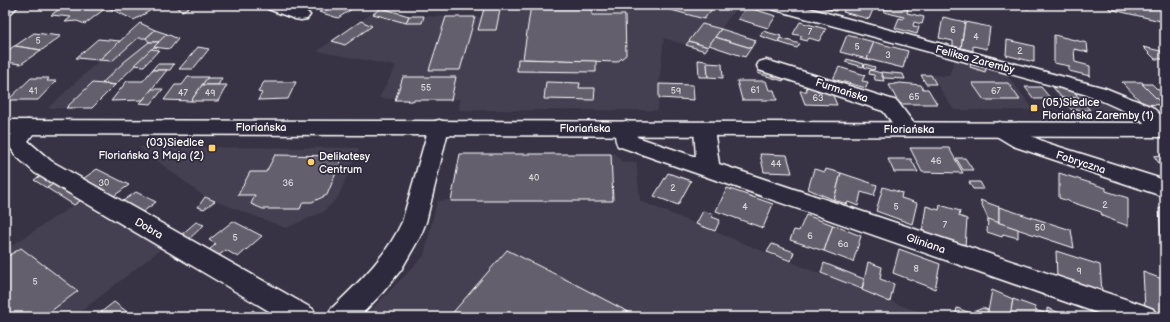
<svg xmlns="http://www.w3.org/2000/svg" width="1170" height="322" viewBox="0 0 1170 322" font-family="'Balsamiq Sans',sans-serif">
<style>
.built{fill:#444051}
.building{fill:#635f6d;stroke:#fff}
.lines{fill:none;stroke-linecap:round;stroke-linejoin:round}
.street-casing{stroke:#fff;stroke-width:3}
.secondary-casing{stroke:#fff;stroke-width:3}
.street{fill:#2f2a3d;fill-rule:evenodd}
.secondary{fill:#2f2a3d;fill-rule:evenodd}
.poi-dot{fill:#ffd166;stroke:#2f2a3d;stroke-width:1.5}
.labels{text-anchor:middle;stroke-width:3.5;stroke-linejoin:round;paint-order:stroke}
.number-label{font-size:9px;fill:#d8d7da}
.street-label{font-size:11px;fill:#fff;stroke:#2f2a3d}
.poi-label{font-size:11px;fill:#fff;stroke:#2f2a3d;text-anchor:start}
</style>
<rect width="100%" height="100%" fill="#373345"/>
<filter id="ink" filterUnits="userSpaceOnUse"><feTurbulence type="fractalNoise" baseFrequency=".025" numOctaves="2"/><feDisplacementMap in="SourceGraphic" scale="8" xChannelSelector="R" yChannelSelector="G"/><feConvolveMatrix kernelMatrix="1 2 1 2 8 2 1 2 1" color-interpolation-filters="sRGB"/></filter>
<g filter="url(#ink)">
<g class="built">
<path d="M485 5H738L705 51 664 38 659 83 658 110H459L460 99 414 100 413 101H407V100L379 98 396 66 317 51 380 8 409 16 481 17Z"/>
<path d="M140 23 167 34 92 108H48Z"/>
<path d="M956 57 1004 71 1034 110H954L931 75 949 76Z"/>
<path d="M1047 82 1094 95 1130 110H1069Z"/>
<path d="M139 147 359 148 338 197 323 212 286 228 205 197Z"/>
<path d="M460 154H615L622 162 635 163 636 160 640 201 767 253 931 317H364L424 256 437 201 451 200Z"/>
<path d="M86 197 166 245 74 317H12L5 311V250Z"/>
</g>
<g class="building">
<path d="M65 5H143L153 9 134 20 107 7 85 24 77 21 65 22 71 17 51 15Z"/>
<path d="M172 5H193L182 11Z"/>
<path d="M330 5H348L355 7 338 18 319 12Z"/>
<path d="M485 5H501L496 30H478Z"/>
<path d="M531 5H592V15H625L626 55 617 62 523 59Z"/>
<path d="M653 5H715L704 19Z"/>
<path d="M814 5H839L836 11Z"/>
<path d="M847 5H875L869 19 843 12Z"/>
<path d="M887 5 908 9 907 13 924 17 922 24 914 22 913 26 919 27 917 34 895 28 899 18 903 19 904 17 884 12Z"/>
<path d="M1011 5H1030L1029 9Z"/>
<path d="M1109 5H1156L1165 7V22L1109 9Z"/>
<path d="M746 7 776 16 768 28 738 19Z"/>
<path d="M381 8 409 16 406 23 373 14Z"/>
<path d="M409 16H424L422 23H406Z"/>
<path d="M446 17H475L460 70H429Z"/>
<path d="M943 17 965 22 961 48 953 46V41L939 38Z"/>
<path d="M361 21 372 26 345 45 332 41Z"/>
<path d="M800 22 826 29 819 41 809 38 807 41 800 39 802 36 793 34Z"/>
<path d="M965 22 990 27 987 49 973 46V51L961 48Z"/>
<path d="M140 23 155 30 146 38H138L112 61 99 60Z"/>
<path d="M702 24 721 29 708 47 689 41Z"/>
<path d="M721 29 756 40 751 48 715 37Z"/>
<path d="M155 30 167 34 159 42H149L146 38Z"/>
<path d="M763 31 781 36 778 42 760 36Z"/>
<path d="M34 33 61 36 42 50 15 46Z"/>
<path d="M167 34 178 39 170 49 153 47Z"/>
<path d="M847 35 874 42 867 59 840 52Z"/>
<path d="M1054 35 1087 43 1088 52 1074 49 1075 62 1090 66V76L1069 71V66L1054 63Z"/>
<path d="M715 37 751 48 745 57 709 45Z"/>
<path d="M780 38 800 44 797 48 778 42Z"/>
<path d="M98 39 120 41 99 60 76 58Z"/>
<path d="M1007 40 1034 46V62L1006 55Z"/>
<path d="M689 41 708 47 705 51 686 45Z"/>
<path d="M149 42H159L115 85 102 83 124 62Z"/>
<path d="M874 42 908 51 903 68 867 59Z"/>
<path d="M14 46H15L41 50 21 64 5 62V53Z"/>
<path d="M198 47 209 49 193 69H179Z"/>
<path d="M1143 47 1165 52V59H1155Z"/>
<path d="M151 49 159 50 144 66 134 65Z"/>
<path d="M518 59 596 61V72L517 71Z"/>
<path d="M847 59 864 64 863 67 845 62Z"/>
<path d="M698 60 707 61 708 77H699Z"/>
<path d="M971 62 987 66 985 72 970 67Z"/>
<path d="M707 63 722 64 723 78 708 77Z"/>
<path d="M157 64H174L170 70H152Z"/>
<path d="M865 64 875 67 874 70 864 67Z"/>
<path d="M839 67 865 75 862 81 868 82 866 88 833 79Z"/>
<path d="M760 68 786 76 783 81 757 73Z"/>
<path d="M152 70H167L143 100 111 101 127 81H143Z"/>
<path d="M870 70 881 73 884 81 875 80 874 75 869 74Z"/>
<path d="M881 72 903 74 905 79 884 78Z"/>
<path d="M921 75H931L936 84H926Z"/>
<path d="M188 77H208L191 101 164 100 175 85H182Z"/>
<path d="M403 77H456L451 100H413V101H407L408 100H395Z"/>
<path d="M31 78H49L47 81H56L38 100H8Z"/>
<path d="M207 78H222L218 85H202Z"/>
<path d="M737 81H766L769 90H774L777 100H742Z"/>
<path d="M264 82H296L288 99 258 100 262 93 258 92Z"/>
<path d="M546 82 580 83 579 88H595L594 100 544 99Z"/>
<path d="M1122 82H1142L1163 105 1143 104Z"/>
<path d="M92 83 115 85 92 108H66Z"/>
<path d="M900 83 921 85 923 89H928L937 104H899L889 85Z"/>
<path d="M972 83H1008L1020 100H984Z"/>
<path d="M659 84 693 85 694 100 659 98Z"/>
<path d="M1142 84H1152L1158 90H1165V105H1163Z"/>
<path d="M202 85H227L218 101H191Z"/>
<path d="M806 87H815L817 91H831L837 105 805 104 800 91H807Z"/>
<path d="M1025 87H1041L1051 99H1034Z"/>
<path d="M1053 87 1074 91 1079 98H1062Z"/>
<path d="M152 89H163L151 104 139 103 143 100Z"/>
<path d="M1062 98H1079L1090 110H1072Z"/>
<path d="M910 148H949L963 173 922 172Z"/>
<path d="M460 154H611L613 201H451Z"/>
<path d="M760 154 787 155 792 173 764 172Z"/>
<path d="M275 155 343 156 327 195 312 202H303L300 209H263L251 204 255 195H238L250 172H266Z"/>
<path d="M1165 155V172L1154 156Z"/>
<path d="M956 158H965L973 170H963Z"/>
<path d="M888 159H911L918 172H894Z"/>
<path d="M97 169 129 185 111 198 80 181Z"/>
<path d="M814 169 825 172 826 169 841 173 834 200 808 189Z"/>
<path d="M45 172 58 181 47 188 34 180Z"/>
<path d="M668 173 691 181 678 205 654 196Z"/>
<path d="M841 173 877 185 874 196 861 192 858 206 848 202 847 204 834 200Z"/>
<path d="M1059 173 1106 188V191L1128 198V226L1102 216 1101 212 1059 198Z"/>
<path d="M58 181 86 197 74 205 47 188Z"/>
<path d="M969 182H980L984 189H973Z"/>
<path d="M883 187 902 193 901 198 917 203 912 224 876 211Z"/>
<path d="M727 188 773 204 763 228 716 211Z"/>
<path d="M136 192 156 202 140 214 120 203Z"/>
<path d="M205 197 215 201 204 209 198 207Z"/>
<path d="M980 200 999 207V223L988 219Z"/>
<path d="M940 205 960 211 959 216 967 219 965 246 922 232 926 206 939 210Z"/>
<path d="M999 207 1071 230 1074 248 999 223Z"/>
<path d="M1159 208 1165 210V256L1162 255Z"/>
<path d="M703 211 713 214 712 217 720 220 715 231 696 224Z"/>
<path d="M806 215 833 225 824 251 790 240 794 230 799 231Z"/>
<path d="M988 219 1018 229V238L1003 234 1002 237 987 232Z"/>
<path d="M233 221 262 236 238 257 226 250 218 256 209 250 216 244 209 240Z"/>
<path d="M196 222 204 225 189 239 181 235Z"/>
<path d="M833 225 861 236 853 262 824 251Z"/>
<path d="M772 244 794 252 791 261 767 252Z"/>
<path d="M21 248 78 291 43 317H12L5 311V258Z"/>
<path d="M899 249 940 264 935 289 893 273Z"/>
<path d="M507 250 569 281 638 317H449Z"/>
<path d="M1056 251 1100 265 1102 292 1057 277Z"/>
<path d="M868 262 882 267 880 279 894 284 890 302 862 290Z"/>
<path d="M824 263 864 279 862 289 821 273Z"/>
<path d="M1143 272 1165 280V315L1145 308Z"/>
<path d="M992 290 1013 299 1010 317H987Z"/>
<path d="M1013 299 1035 307V310L1047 314V308L1071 317H1010Z"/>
<path d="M114 302 134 317H95Z"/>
<path d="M957 308 973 314V312L983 308 988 310 987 317H955Z"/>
<path d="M253 310 261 317H245Z"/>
</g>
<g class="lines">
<g class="street-casing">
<g id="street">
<path d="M266 5C279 5 301 3 310 15L307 19 301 20 295 19 268 9Z"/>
<path d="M770 5H797L1105 88 1152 107 1165 119V137L1157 135 1138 117 1091 96 772 9Z"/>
<path d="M766 60 897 101 918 129 915 134 908 136 901 134 883 111 759 70 757 66 759 62Z"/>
<path d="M28 120 35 122 38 127 28 141 51 161 313 309 317 317H279L35 173 16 156 6 141 21 122Z"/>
<path d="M439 120 446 122 449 127 426 222 420 237 401 270 383 292 359 317H327L331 309C359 282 386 257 402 222L429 127 432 122Z"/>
<path d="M626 121 633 123 636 128 637 137 696 157 694 129 697 124 704 122 711 124 714 129 719 164 1143 305 1153 309 1157 317H1109L618 146C614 139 614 130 619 123Z"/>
<path d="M1000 122 1047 143 1165 180V197L1013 146 993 134 990 129 993 124Z"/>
</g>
</g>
<g class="secondary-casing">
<g id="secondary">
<path d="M5 5H19L11 13 5 14Z"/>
<path d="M5 120 1165 123V137L5 134Z"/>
</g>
</g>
<use href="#street" class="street"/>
<use href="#secondary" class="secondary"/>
</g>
</g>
<g class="poi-dot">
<rect x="1030" y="104" width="8" height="8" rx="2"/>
<rect x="208" y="144" width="8" height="8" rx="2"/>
<circle cx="311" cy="162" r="4"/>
</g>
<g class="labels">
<g class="number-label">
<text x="953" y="33">6</text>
<text x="810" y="35">7</text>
<text x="976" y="40">4</text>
<text x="38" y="44">5</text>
<text x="857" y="50">5</text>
<text x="1020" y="54">2</text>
<text x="888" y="58">3</text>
<text x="426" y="91">55</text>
<text x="755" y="93">61</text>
<text x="33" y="94">41</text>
<text x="676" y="94">59</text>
<text x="996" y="94">67</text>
<text x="183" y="96">47</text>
<text x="210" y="96">49</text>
<text x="914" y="100">65</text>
<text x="818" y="101">63</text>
<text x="936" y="164">46</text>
<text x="776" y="167">44</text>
<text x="534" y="181">40</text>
<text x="104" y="186">30</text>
<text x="288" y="186">36</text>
<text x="673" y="191">2</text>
<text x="1105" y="208">2</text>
<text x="745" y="210">4</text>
<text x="896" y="210">5</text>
<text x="945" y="228">7</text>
<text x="1040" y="231">50</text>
<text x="810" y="239">6</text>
<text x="235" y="241">5</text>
<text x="843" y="247">6a</text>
<text x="916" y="272">8</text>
<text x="1079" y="274">9</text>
<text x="35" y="285">5</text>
</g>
<g class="street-label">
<text transform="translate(975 59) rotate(15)" y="4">Feliksa Zaremby</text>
<text transform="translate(842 90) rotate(18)" y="4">Furmańska</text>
<text x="261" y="131">Floriańska</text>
<text x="585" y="132">Floriańska</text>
<text x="909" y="133">Floriańska</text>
<text transform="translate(1081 162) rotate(18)" y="4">Fabryczna</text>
<text transform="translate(149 228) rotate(30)" y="4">Dobra</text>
<text transform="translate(926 243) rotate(19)" y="4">Gliniana</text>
</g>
<g class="poi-label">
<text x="1042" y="106">(05)Siedlce<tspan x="1042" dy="13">Floriańska Zaremby (1)</tspan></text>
<text x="204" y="146" text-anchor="end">(03)Siedlce<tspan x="204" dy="13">Floriańska 3 Maja (2)</tspan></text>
<text x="319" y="160">Delikatesy<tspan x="319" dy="13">Centrum</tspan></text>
</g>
</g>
<rect width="1170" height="322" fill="none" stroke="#2f2a3d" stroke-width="20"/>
<rect x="10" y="10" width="1150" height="302" fill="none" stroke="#fff" stroke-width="1.5" filter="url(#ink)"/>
</svg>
